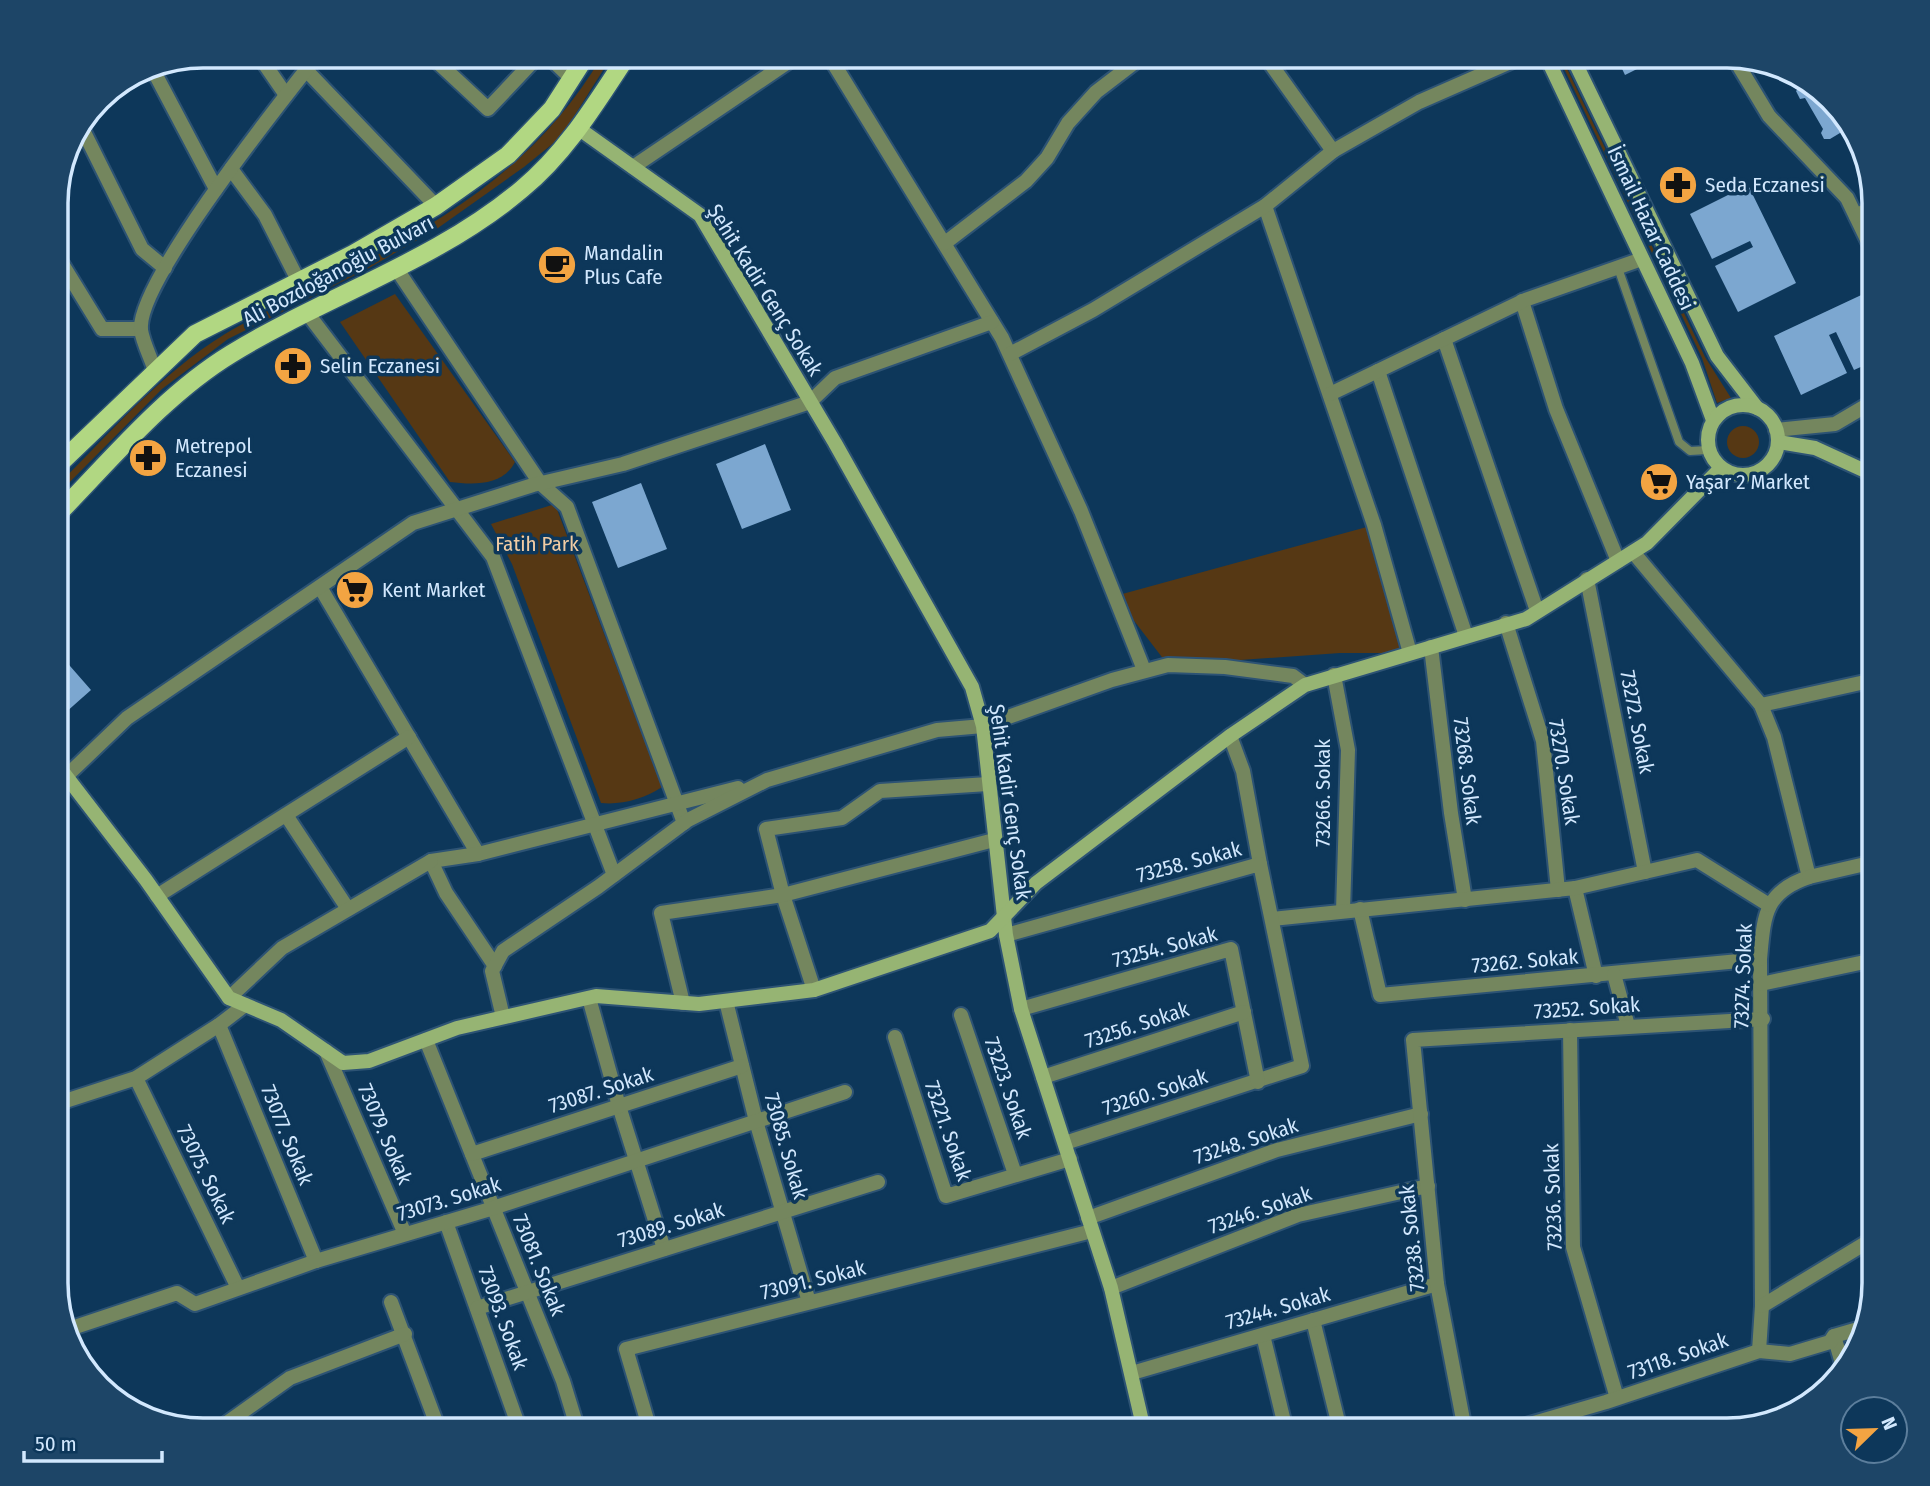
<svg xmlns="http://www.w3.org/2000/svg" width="1930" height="1486" viewBox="0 0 1930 1486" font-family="'Fira Sans Condensed',sans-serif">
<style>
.green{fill:#563814}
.building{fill:#7ca7d0}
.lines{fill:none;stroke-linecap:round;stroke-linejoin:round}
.lane-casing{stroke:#2d5374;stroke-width:11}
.street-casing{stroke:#2d5374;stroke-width:18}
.secondary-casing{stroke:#2d5374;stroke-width:18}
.primary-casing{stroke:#2d5374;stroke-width:21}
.lane{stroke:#74865e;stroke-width:8}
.street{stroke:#74865e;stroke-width:14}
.secondary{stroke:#96b473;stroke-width:14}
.primary{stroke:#b1d782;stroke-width:18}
.labels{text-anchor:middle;stroke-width:7;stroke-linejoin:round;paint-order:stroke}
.poi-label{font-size:21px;fill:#d2e8fe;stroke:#0d375a;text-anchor:start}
.street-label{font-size:21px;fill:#d2e8fe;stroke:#0d375a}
.park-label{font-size:21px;fill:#f1cca4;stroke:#0d375a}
.rim{fill:none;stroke:#d2e8fe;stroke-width:3.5}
</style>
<rect width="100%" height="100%" fill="#0d375a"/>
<g class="green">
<path d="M602 56H612L561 137 524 167 438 228 369 268 228 339 162 389 56 496V487C110 433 160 374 225 334 256 315 291 300 324 283 438 224 535 170 602 56Z"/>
<path d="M1558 56H1561L1705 357 1731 398 1717 403 1702 358Z"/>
<path d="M395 294 515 462C503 486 474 485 450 482L340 322Z"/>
<circle cx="1743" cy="442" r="16"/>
<path d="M555 504 662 787C644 799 622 805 601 803L512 564 491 524Z"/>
<path d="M1374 525 1410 653H1340L1168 665 1115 596Z"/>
</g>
<g class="building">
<path d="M1616 56H1663L1625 75Z"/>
<path d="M1804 82 1817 87 1850 127 1830 139H1824L1821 133 1823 129 1805 98 1800 99 1796 91Z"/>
<path d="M1748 185 1796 283 1738 312 1715 266 1753 247 1750 241 1712 259 1690 214Z"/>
<path d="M1872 290 1874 361 1854 370 1836 332 1829 335 1847 373 1801 395 1774 336Z"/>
<path d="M765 444 791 510 742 529 716 464Z"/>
<path d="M641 483 667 549 618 568 592 502Z"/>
<path d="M56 650 91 690 56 721Z"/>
</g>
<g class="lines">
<g class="lane-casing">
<path id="lane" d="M1618 268 1679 442 1690 451 1708 450"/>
</g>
<g class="street-casing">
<g id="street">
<path d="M259 56 286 95"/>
<path d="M431 56 488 109 538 56"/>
<path d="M548 56 572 79"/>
<path d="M829 56 1002 338 1081 511 1144 670"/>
<path d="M1265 56 1333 151"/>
<path d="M1734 58 1769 116 1847 198 1874 254"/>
<path d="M151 66 216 189"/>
<path d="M306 70 436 206"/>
<path d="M81 126 142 249 165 268"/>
<path d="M633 167 797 56"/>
<path d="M231 169 265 215 299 282"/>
<path d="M1265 206 1374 525 1410 653"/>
<path d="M1856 216 1874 206"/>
<path d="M945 243 1026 181 1047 158 1068 123 1096 92 1143 56"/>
<path d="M56 254 102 329H141"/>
<path d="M396 268 540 483 567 507 684 823"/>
<path d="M1522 301 1556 409 1618 561"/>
<path d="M308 314 493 557 614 875"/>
<path d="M1444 339 1537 611"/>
<path d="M1010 354 1093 310 1265 206 1333 151 1419 102 1524 56"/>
<path d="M155 371C151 358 143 343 141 330 136 283 283 99 317 56"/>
<path d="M1378 371 1466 636"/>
<path d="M1330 394 1525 300 1642 259"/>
<path d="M1776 430 1835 424 1874 401"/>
<path d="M1633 552 1761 705 1774 737 1809 877C1764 892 1764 916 1760 959L1762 1306 1759 1351"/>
<path d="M1587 579 1645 872"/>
<path d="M320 587 478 854"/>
<path d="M1506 623 1543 741 1558 890"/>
<path d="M1431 647 1451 813 1465 900"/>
<path d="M1334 675 1348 750 1343 911"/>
<path d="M1761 705 1874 680"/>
<path d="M1230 736 1243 771 1260 864"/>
<path d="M56 786 127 718 413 523 533 485 623 464 810 402 835 378 992 322"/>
<path d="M286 815 348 909"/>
<path d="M1809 877 1874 862"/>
<path d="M1575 888 1596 976"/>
<path d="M157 896 409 737"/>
<path d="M1360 909 1380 995 1760 959"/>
<path d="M1272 919 1575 888 1697 860 1769 905"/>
<path d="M1006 935 1260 864 1302 1066 1065 1143"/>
<path d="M495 966 446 893 431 861 478 854 738 788"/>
<path d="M1614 974 1628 1026"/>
<path d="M1761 984 1874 960"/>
<path d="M814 990 783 895 766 829 842 818 880 791 988 784"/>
<path d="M229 998 282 948 431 861"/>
<path d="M589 998 619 1106 664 1249"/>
<path d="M726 1001 756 1121 809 1302"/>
<path d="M683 1003 661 913 783 895 994 840"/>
<path d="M1021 1009 1231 949 1258 1082"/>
<path d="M961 1015 1015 1174"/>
<path d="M503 1017 492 971 503 951 598 887 688 820 767 780 937 730 983 726 1112 680 1168 665 1225 667 1293 676 1305 685"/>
<path d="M219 1025 316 1261"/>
<path d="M1570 1030 1573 1247 1617 1398"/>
<path d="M895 1037 946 1196 1070 1159"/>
<path d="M426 1040 563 1381 578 1430"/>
<path d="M326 1051 405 1234"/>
<path d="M1043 1077 1244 1012"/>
<path d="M136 1078 238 1288"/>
<path d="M56 1104 136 1078 219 1025 245 1005"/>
<path d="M472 1154 742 1066"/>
<path d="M1088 1218 1277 1150 1421 1114"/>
<path d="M446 1222 520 1430"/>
<path d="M1111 1288 1298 1215 1428 1186"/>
<path d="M391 1302 439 1430"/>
<path d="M1762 1306 1874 1238"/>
<path d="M477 1308 878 1182"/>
<path d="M1313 1320 1340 1430"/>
<path d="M66 1330 177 1293 195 1304 316 1261 487 1210 845 1092"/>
<path d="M1263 1335 1286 1430"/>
<path d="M1834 1336 1844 1370"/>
<path d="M1132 1373 1437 1284"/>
<path d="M217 1430 290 1378 405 1334"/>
<path d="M650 1430 626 1349 1092 1231"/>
<path d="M1465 1430 1437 1284 1413 1040 1763 1019"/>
<path d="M1509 1430 1606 1402 1759 1351 1790 1354 1830 1342 1834 1336 1858 1329"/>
</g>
</g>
<g class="secondary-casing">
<g id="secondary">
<path d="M1546 56 1692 363 1713 420"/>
<path d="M1572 56 1717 356 1757 408"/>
<path d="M578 128 700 215 835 443 972 687 983 726 1006 935 1021 1009 1111 1288 1144 1430"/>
<circle cx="1743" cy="440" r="35"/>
<path d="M1778 442 1815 448 1874 475"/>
<path d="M56 763 146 880 229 998 281 1020 343 1063 369 1061 457 1028 596 996 699 1004 814 990 990 931 1036 883 1230 736 1305 685 1526 619 1647 543 1721 468"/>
</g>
</g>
<g class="primary-casing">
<g id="primary">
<path d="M56 467 195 334 353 254 436 206 508 155 552 109 586 56"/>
<path d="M56 516C111 460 164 395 231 354 325 296 437 261 522 189 566 153 596 103 627 56"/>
</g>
</g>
<use href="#lane" class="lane"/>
<use href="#street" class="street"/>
<use href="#secondary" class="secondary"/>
<use href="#primary" class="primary"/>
</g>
<defs>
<g id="pharmacy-disc" transform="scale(2.0125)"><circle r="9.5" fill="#f3a442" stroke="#0d375a"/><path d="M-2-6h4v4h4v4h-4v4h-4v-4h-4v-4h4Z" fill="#111"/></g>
<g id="cafe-disc" transform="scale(2.0125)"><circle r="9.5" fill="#f3a442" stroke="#0d375a"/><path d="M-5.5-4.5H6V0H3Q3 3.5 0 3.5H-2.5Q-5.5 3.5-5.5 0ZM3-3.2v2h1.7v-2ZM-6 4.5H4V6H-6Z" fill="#111"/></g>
<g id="supermarket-disc" transform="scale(2.0125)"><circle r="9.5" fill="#f3a442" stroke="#0d375a"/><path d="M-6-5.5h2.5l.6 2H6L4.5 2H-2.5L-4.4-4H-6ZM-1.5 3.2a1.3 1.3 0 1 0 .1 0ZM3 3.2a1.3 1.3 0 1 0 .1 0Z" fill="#111"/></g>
</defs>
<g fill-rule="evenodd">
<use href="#pharmacy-disc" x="1678" y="185"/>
<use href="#cafe-disc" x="557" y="265"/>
<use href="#pharmacy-disc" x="293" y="366"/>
<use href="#pharmacy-disc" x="148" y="458"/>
<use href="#supermarket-disc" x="1659" y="482"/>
<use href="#supermarket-disc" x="355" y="590"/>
</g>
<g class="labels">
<g class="poi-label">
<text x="1705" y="192">Seda Eczanesi</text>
<text x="584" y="260">Mandalin<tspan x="584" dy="24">Plus Cafe</tspan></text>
<text x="320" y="373">Selin Eczanesi</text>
<text x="175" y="453">Metrepol<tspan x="175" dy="24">Eczanesi</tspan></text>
<text x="1686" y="489">Yaşar 2 Market</text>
<text x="382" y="597">Kent Market</text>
</g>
<g class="street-label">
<text transform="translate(1651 228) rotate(65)" y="7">İsmail Hazar Caddesi</text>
<text transform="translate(338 271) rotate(-28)" y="7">Ali Bozdoğanoğlu Bulvarı</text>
<text transform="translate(765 290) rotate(58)" y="7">Şehit Kadir Genç Sokak</text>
<text transform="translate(1637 722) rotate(79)" y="7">73272. Sokak</text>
<text transform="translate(1467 771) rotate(83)" y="7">73268. Sokak</text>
<text transform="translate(1564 772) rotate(81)" y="7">73270. Sokak</text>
<text transform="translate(1323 793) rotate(-90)" y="7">73266. Sokak</text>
<text transform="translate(1010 802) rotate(82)" y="7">Şehit Kadir Genç Sokak</text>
<text transform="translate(1189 862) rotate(-15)" y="7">73258. Sokak</text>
<text transform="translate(1165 947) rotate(-15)" y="7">73254. Sokak</text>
<text transform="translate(1525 961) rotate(-5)" y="7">73262. Sokak</text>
<text transform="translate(1743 976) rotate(-88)" y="7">73274. Sokak</text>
<text transform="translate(1587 1008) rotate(-4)" y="7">73252. Sokak</text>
<text transform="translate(1137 1025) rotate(-18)" y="7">73256. Sokak</text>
<text transform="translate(1008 1088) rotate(71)" y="7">73223. Sokak</text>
<text transform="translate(601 1090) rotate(-18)" y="7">73087. Sokak</text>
<text transform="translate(1155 1092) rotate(-18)" y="7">73260. Sokak</text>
<text transform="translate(948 1131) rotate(71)" y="7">73221. Sokak</text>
<text transform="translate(385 1134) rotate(67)" y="7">73079. Sokak</text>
<text transform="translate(287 1135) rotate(68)" y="7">73077. Sokak</text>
<text transform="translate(1246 1141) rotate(-18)" y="7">73248. Sokak</text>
<text transform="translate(786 1146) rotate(74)" y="7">73085. Sokak</text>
<text transform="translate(206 1174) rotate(64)" y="7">73075. Sokak</text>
<text transform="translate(1553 1197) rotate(-92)" y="7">73236. Sokak</text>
<text transform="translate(449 1199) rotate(-17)" y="7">73073. Sokak</text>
<text transform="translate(1260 1210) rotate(-19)" y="7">73246. Sokak</text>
<text transform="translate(671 1225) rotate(-17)" y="7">73089. Sokak</text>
<text transform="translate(1412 1238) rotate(-96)" y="7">73238. Sokak</text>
<text transform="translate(539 1265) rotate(68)" y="7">73081. Sokak</text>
<text transform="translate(813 1280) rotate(-14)" y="7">73091. Sokak</text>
<text transform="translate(1278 1308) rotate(-16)" y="7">73244. Sokak</text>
<text transform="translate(503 1318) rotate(70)" y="7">73093. Sokak</text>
<text transform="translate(1678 1356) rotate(-19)" y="7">73118. Sokak</text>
</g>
<g class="park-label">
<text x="537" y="551">Fatih Park</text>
</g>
</g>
<path d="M0 0H1930V1486H0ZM203 68H1727A135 135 0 0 1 1862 203V1283A135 135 0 0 1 1727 1418H203A135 135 0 0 1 68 1283V203A135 135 0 0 1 203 68Z" fill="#1d4567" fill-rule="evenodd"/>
<path class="rim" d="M203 68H1727A135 135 0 0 1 1862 203V1283A135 135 0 0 1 1727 1418H203A135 135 0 0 1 68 1283V203A135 135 0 0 1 203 68Z"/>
<g transform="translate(1874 1430) rotate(67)"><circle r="33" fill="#0d375a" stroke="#5c7e9c" stroke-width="2"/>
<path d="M0-5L12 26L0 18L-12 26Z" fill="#f3a442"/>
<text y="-10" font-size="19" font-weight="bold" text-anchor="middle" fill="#d2e8fe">N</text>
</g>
<path d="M24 1451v10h138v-10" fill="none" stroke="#d2e8fe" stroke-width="3.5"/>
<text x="35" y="1451" font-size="21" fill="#d2e8fe" stroke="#0d375a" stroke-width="5" paint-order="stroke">50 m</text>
</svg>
